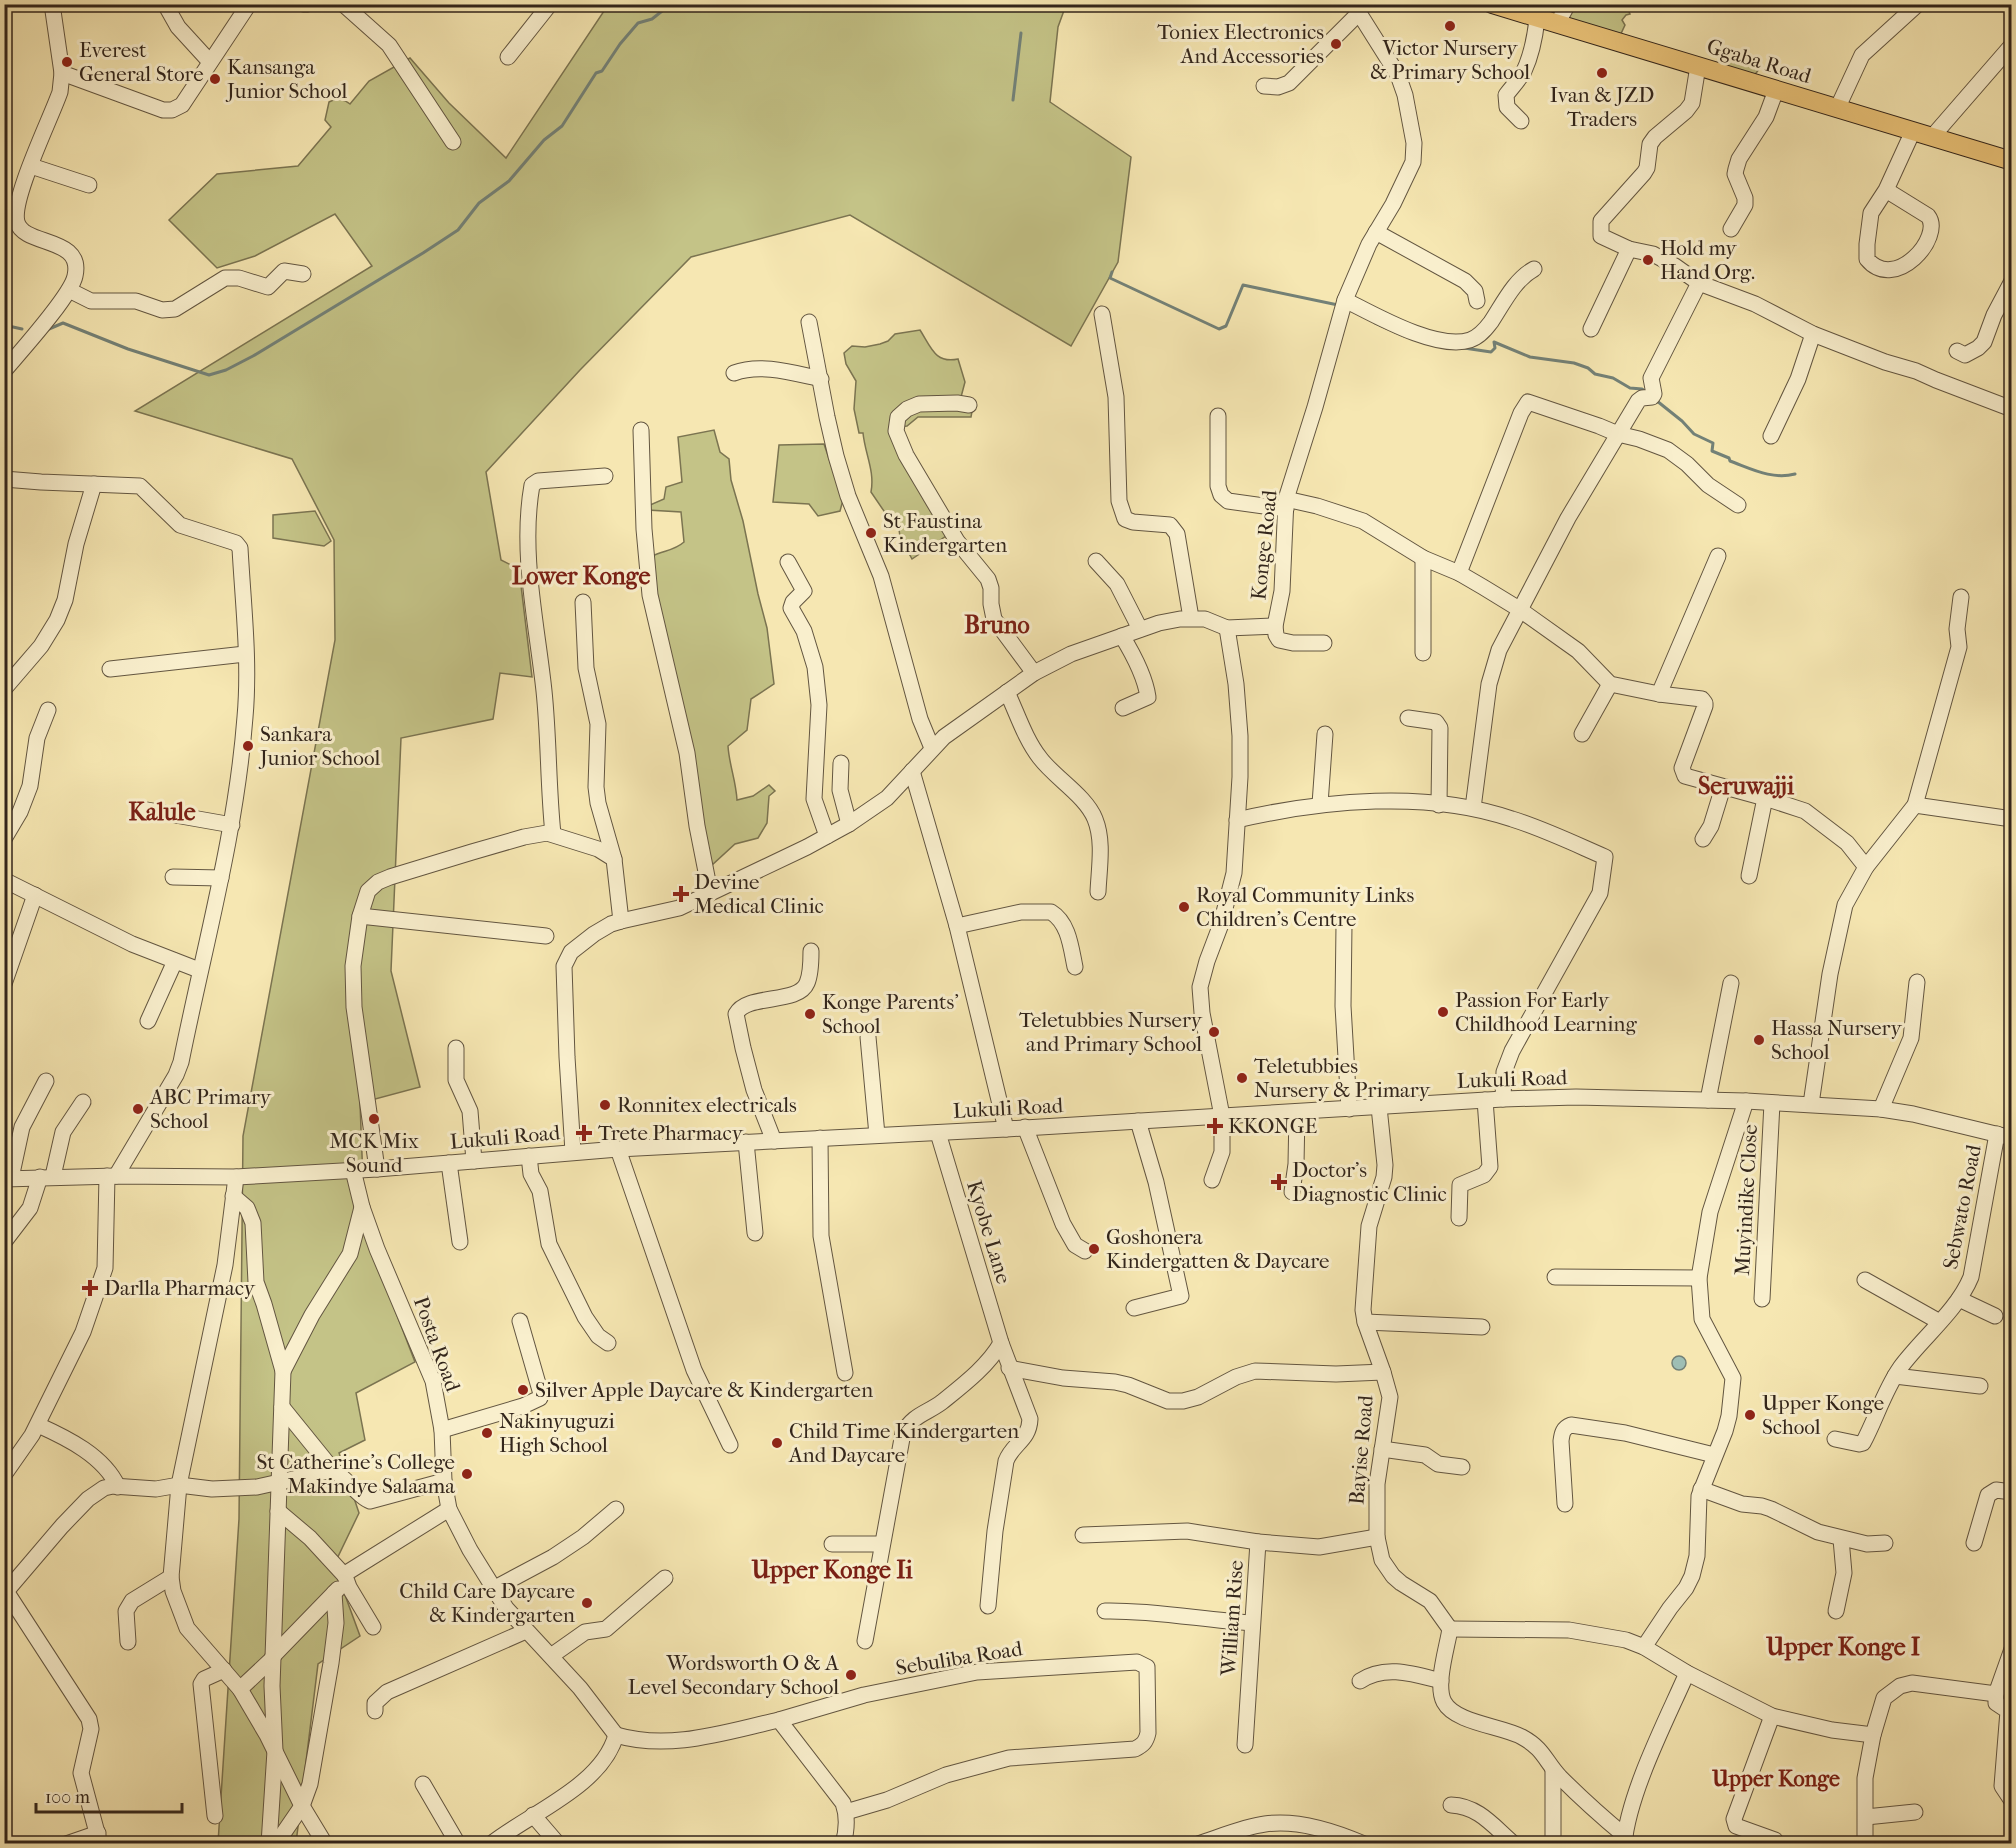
<svg xmlns="http://www.w3.org/2000/svg" width="2016" height="1848" viewBox="0 0 2016 1848" font-family="'IM FELL French Canon',serif">
<style>
.green{fill:#c4c387;stroke:#7b7451;stroke-width:1.5}
.water{fill:#9ebeb4;stroke:#738177;stroke-width:1.5}
.lines{fill:none;stroke-linecap:round;stroke-linejoin:round}
.stream{stroke:#738177;stroke-width:3}
.minor-casing{stroke:#635641;stroke-width:17}
.major-casing{stroke:#32251b;stroke-width:20}
.minor{stroke:#f9efcd;stroke-width:15}
.major{stroke:#ebc479;stroke-width:18}
.poi-dot{fill:#8f2418;stroke:#f9efcd;stroke-width:2}
.labels{text-anchor:middle;stroke-width:6;stroke-linejoin:round;paint-order:stroke}
.poi-label{font-size:21px;fill:#32251b;stroke:#f9efcd;text-anchor:start}
.street-label{font-size:21px;fill:#32251b;stroke:#f9efcd}
.neighbourhood-label{font-size:22px;font-weight:bold;fill:#7a1f14;stroke:#f9efcd}
.quarter-label{font-size:24px;font-weight:bold;fill:#7a1f14;stroke:#f9efcd}
</style>
<rect width="100%" height="100%" fill="#f6e7b2"/>
<filter id="stains"><feTurbulence type="fractalNoise" baseFrequency=".00333" numOctaves="4"/><feColorMatrix values="0 0 0 0 .2 0 0 0 0 .09 0 0 0 0 .02 0 0 0 .5 -.17"/></filter>
<radialGradient id="worn" r=".72"><stop offset=".6" stop-color="#630" stop-opacity="0"/><stop offset="1" stop-color="#630" stop-opacity=".3"/></radialGradient>
<g class="green">
<path d="M608 5H1066L1058 27 1050 102 1131 157 1118 262 1071 346 850 215 691 257 580 370 486 472 501 560 519 569 532 677 500 673 493 719 401 738 391 971 420 1087 360 1103 365 1232 415 1362 356 1393 365 1440 339 1453 359 1513 334 1565 360 1636 318 1664 296 1843H218L239 1519 243 1136 335 640 334 540 292 459 135 411 372 266 335 214 255 256 217 268 169 220 217 174 298 166 331 127 325 120 329 102C336 98 344 99 350 104L369 81 410 58 449 103 506 158Z"/>
<path d="M1572 5H1626L1630 14 1626 15 1622 20 1625 25 1618 40 1564 16Z"/>
<path d="M1733 55H1740L1757 62 1760 68 1753 77 1724 67Z"/>
<path d="M920 330C931 347 935 364 958 359L965 382 961 397 974 400 971 417H918L907 426 890 428 946 536 912 559 900 537 898 521 888 517 871 492C875 471 865 454 863 433H859L854 409 856 381 846 364 844 353 852 346 865 347 880 344 888 341 895 334Z"/>
<path d="M714 430 720 452 729 459 731 480 743 521 758 594 767 628 774 684 751 699 747 730 728 746C729 764 736 781 737 800L753 796 769 785 775 791 769 796 767 823 758 838 735 844 712 865 659 621 652 556C664 550 674 551 684 542L681 512 648 510 650 505 664 499 666 487 682 482 678 437Z"/>
<path d="M824 444 843 500 840 511 818 516 809 504 773 502 779 445Z"/>
<path d="M315 511 331 541 324 546 273 538V515Z"/>
</g>
<circle class="water" cx="1679" cy="1363" r="7"/>
<g class="lines">
<g class="stream">
<path d="M1013 100 1021 33"/>
<path d="M1112 272 1110 278 1219 329 1226 326 1243 285 1338 305"/>
<path d="M1375 323 1404 336"/>
<path d="M4 325 22 329"/>
<path d="M49 329 63 323 128 349 209 375 226 370 253 356 423 253 458 230 479 203 509 181 544 140 562 126 596 73 602 71 620 44 638 23 652 19 671 4"/>
<path d="M1464 348 1491 352 1495 348 1494 342 1530 357 1574 363 1588 368 1595 374 1613 378 1630 388 1642 389 1647 393"/>
<path d="M1657 401 1682 421 1694 434 1713 443 1712 451 1729 458 1730 461C1752 469 1772 480 1795 474"/>
</g>
<g class="minor-casing">
<g id="minor">
<path d="M165 4 178 27 210 62"/>
<path d="M303 4H308"/>
<path d="M343 4 389 45 453 142"/>
<path d="M4 6 6 4"/>
<path d="M1557 24 1568 4"/>
<path d="M508 57 550 4"/>
<path d="M1698 66 1692 103 1686 111 1655 137 1650 144 1647 168 1644 173 1601 221V236L1629 249 1653 254 1675 266 1699 283 1755 304 1813 334 1885 362 1916 371 1936 380 2012 409"/>
<path d="M62 73 163 110H172L182 105 249 4"/>
<path d="M1264 86 1278 87 1289 83 1359 13"/>
<path d="M1837 109 1862 55 1918 4"/>
<path d="M1521 121 1507 107 1506 95C1512 87 1519 80 1524 71 1532 54 1535 37 1537 19"/>
<path d="M1932 137 2012 45"/>
<path d="M31 166 89 185"/>
<path d="M1886 190 1928 216C1944 237 1895 293 1867 259V244L1871 213 1886 190 1913 131"/>
<path d="M1731 229 1745 205V198L1735 174 1736 169 1739 159 1766 117 1776 90"/>
<path d="M1376 232 1465 281 1475 291 1477 301"/>
<path d="M69 290 91 301H136L162 310 175 309 225 278H239L268 287 284 271 303 274"/>
<path d="M1345 300C1375 315 1437 351 1470 340 1479 337 1485 330 1491 322 1503 304 1514 280 1534 269"/>
<path d="M1102 314 1116 397 1119 501 1125 519 1133 522 1170 525 1177 534 1191 618"/>
<path d="M809 322 827 417 836 456 848 496 881 576 920 719 932 748"/>
<path d="M1591 329 1629 249"/>
<path d="M1957 351 1965 355 1978 348 1984 342 1994 315 2012 281"/>
<path d="M4 371C20 352 71 296 75 276 84 236 24 247 17 222 11 199 51 118 60 92L62 73 52 4"/>
<path d="M734 373C761 363 793 373 821 379"/>
<path d="M969 405 957 403 919 404 907 409 898 417 896 431 906 455 957 541 988 579 991 588V604L994 619 1034 673"/>
<path d="M1218 416V486L1221 495 1228 501 1286 509"/>
<path d="M641 430 644 529 650 595 687 753 697 826 710 892"/>
<path d="M1771 436 1798 379 1813 334"/>
<path d="M4 479 41 482 140 486 180 525 236 543 240 548C243 604 250 661 245 717 236 835 204 947 181 1062L176 1075 116 1176"/>
<path d="M1286 499 1317 506 1363 521 1423 558 1459 573 1483 587 1519 609 1578 651 1610 684 1659 694 1702 699 1705 703V706L1682 768 1685 776 1765 798 1805 811 1847 843 1866 867"/>
<path d="M1096 561 1117 584 1140 629"/>
<path d="M788 562 804 591 793 602 791 608 804 631 815 667 819 705 814 799 827 836"/>
<path d="M1459 573 1521 413 1528 402 1599 426 1618 434 1639 439 1668 450 1687 464 1708 485 1738 505"/>
<path d="M583 602 586 668 598 724 596 787 598 803 614 859"/>
<path d="M1122 636C1133 654 1145 676 1148 697L1123 708"/>
<path d="M1324 643H1293L1279 640 1276 635 1275 626 1282 591 1286 499 1315 407 1345 300 1369 244 1393 204 1413 162 1414 143 1405 95 1398 75 1359 13 1361 4"/>
<path d="M1423 653V558"/>
<path d="M110 669 245 654"/>
<path d="M4 689 41 646 57 620 65 600 76 544 94 484"/>
<path d="M1007 692C1017 713 1025 739 1040 758 1055 778 1086 796 1095 819 1104 841 1099 868 1098 892"/>
<path d="M1659 694 1718 556"/>
<path d="M1408 718 1436 722 1440 728 1439 805"/>
<path d="M1582 734 1610 684"/>
<path d="M841 763 840 790 849 824"/>
<path d="M912 771 957 926 1006 1129"/>
<path d="M1320 804 1325 734"/>
<path d="M1915 805 2012 819"/>
<path d="M1473 808 1489 684 1499 650 1568 518 1638 401 1642 398 1652 397 1654 394 1651 378 1699 283"/>
<path d="M147 810 232 825"/>
<path d="M1237 820C1323 800 1428 790 1512 819 1544 829 1575 844 1605 857L1600 893 1512 1051 1504 1072 1503 1099"/>
<path d="M553 834C548 786 549 739 544 691 537 624 520 553 532 485L538 481 605 476"/>
<path d="M4 839 20 812 30 786 37 738 48 710"/>
<path d="M1703 839 1711 826 1723 787"/>
<path d="M1749 876 1765 798"/>
<path d="M173 877 221 878"/>
<path d="M4 880 132 944 199 970"/>
<path d="M360 916 546 936"/>
<path d="M1344 925 1343 1006 1349 1109"/>
<path d="M957 926 1021 912H1051C1069 923 1071 948 1075 967"/>
<path d="M4 984 35 895"/>
<path d="M148 1021 175 961"/>
<path d="M868 1037 877 1135"/>
<path d="M456 1048V1080L470 1111 474 1161"/>
<path d="M1708 1100 1731 983"/>
<path d="M1811 1104 1830 974 1845 905 1866 867 1915 805 1959 647 1957 629 1961 597"/>
<path d="M1379 1107 1385 1165 1384 1177 1369 1226 1363 1310 1365 1322 1383 1372 1390 1397 1377 1484V1537L1382 1560 1393 1576 1401 1583 1430 1601 1450 1629"/>
<path d="M1881 1109 1911 1038 1917 982"/>
<path d="M1025 1127 1063 1224 1075 1245 1085 1251"/>
<path d="M938 1133 1001 1343 1030 1419C1029 1441 1013 1443 1006 1461L995 1531 988 1606"/>
<path d="M820 1138 821 1236 845 1373"/>
<path d="M774 1141 754 1090 743 1048 736 1014C747 993 798 1005 807 983 811 974 811 961 811 951"/>
<path d="M746 1142 755 1233"/>
<path d="M618 1149 694 1370 730 1445"/>
<path d="M573 1152 567 1057 564 966 571 952 594 934 611 924 621 921 679 908 807 847 849 824 887 798 944 737 1034 673 1071 654 1159 623 1180 619H1205L1227 628 1275 626"/>
<path d="M529 1156 531 1174 540 1191 549 1244 585 1317 598 1336 608 1343"/>
<path d="M449 1163 460 1242"/>
<path d="M377 1169 354 1007 353 966 360 916 368 891 378 882 390 877 472 852 524 837 547 833 598 849 614 859 621 921"/>
<path d="M353 1170 362 1207 377 1249 433 1381 442 1430 444 1481 449 1509 470 1550 506 1608 580 1688 616 1735"/>
<path d="M53 1176 63 1132 83 1102"/>
<path d="M236 1177 225 1265 179 1485 171 1577 173 1591 187 1628 240 1689 267 1735 302 1806 325 1844"/>
<path d="M11 1178 22 1127 46 1081"/>
<path d="M4 1179 116 1176 236 1177 377 1169 618 1149 1006 1129 1503 1099 1576 1097 1746 1101 1881 1109 1913 1114 2012 1138"/>
<path d="M1212 1180 1222 1152V1116L1202 1013 1200 987 1207 961 1221 924 1234 873 1240 777V736L1236 684 1227 628"/>
<path d="M1292 1192 1296 1164 1297 1112"/>
<path d="M233 1196 247 1208 253 1223 256 1282 264 1304 283 1371 272 1686 275 1751 269 1844"/>
<path d="M1459 1218 1460 1185 1484 1175 1490 1167 1485 1100"/>
<path d="M4 1242 30 1208 40 1177"/>
<path d="M1555 1277 1699 1278"/>
<path d="M1865 1280 1938 1321"/>
<path d="M1762 1299 1772 1103"/>
<path d="M1959 1299 1995 1316"/>
<path d="M1134 1308 1181 1296 1156 1182 1138 1121"/>
<path d="M1365 1322 1482 1327"/>
<path d="M1009 1368 1063 1378 1115 1382 1128 1385 1168 1401H1183L1198 1397 1236 1377 1255 1371 1336 1374 1383 1372"/>
<path d="M283 1371 312 1315 350 1254 362 1207"/>
<path d="M1895 1376 1980 1386"/>
<path d="M282 1407 333 1470"/>
<path d="M38 1425C67 1438 104 1456 118 1487"/>
<path d="M442 1430 523 1406 540 1398 541 1394 520 1321"/>
<path d="M1835 1439 1859 1444 1863 1443C1876 1419 1884 1391 1900 1368 1922 1338 1957 1311 1971 1277L1997 1134"/>
<path d="M1382 1449 1425 1455 1438 1464 1462 1467"/>
<path d="M4 1475 32 1435 83 1332 105 1268 107 1176"/>
<path d="M1701 1489 1742 1504 1762 1506 1771 1509 1818 1532 1867 1544 1885 1543"/>
<path d="M1565 1504 1561 1441C1562 1433 1563 1428 1571 1425L1625 1433 1714 1455"/>
<path d="M278 1511 310 1538 345 1576"/>
<path d="M1083 1535 1187 1531 1258 1542"/>
<path d="M1974 1543 1988 1495 1996 1490 2012 1492"/>
<path d="M832 1544H882"/>
<path d="M4 1588 89 1719 91 1729 81 1773 100 1844"/>
<path d="M493 1589 553 1557 583 1537 616 1509"/>
<path d="M4 1594 62 1526 88 1499 104 1488 113 1486 156 1489 179 1485 212 1489 257 1487 333 1470C346 1478 360 1498 370 1501L444 1481"/>
<path d="M1105 1611C1154 1610 1203 1620 1252 1623"/>
<path d="M1836 1611 1844 1573 1841 1539"/>
<path d="M373 1627 349 1587 345 1576 348 1572 449 1509"/>
<path d="M1450 1629 1569 1630 1626 1640 1644 1647 1687 1673 1772 1716 1832 1730 1873 1735"/>
<path d="M1450 1629C1447 1648 1435 1685 1444 1702 1455 1723 1502 1726 1522 1737 1544 1749 1545 1761 1560 1777 1580 1797 1602 1817 1625 1836"/>
<path d="M865 1641 903 1433C914 1414 926 1414 942 1402 963 1385 988 1366 1001 1343"/>
<path d="M128 1642 126 1611 132 1601 171 1577"/>
<path d="M1644 1647 1670 1608 1686 1588 1692 1576 1697 1556 1699 1496 1725 1431 1729 1416 1733 1378 1702 1319 1699 1278 1710 1212 1746 1101"/>
<path d="M2012 1649 1996 1694V1703L2008 1711 2002 1786 2012 1801"/>
<path d="M273 1656 338 1589"/>
<path d="M551 1656 585 1632 606 1629 665 1578"/>
<path d="M1360 1681C1385 1664 1414 1674 1441 1681"/>
<path d="M240 1689 273 1658"/>
<path d="M375 1711V1703L387 1692 526 1631"/>
<path d="M1772 1716 1734 1819 1736 1826 1775 1840"/>
<path d="M779 1720 864 1695 977 1672 1137 1662 1147 1667 1148 1733C1146 1742 1143 1745 1135 1749L1009 1758 946 1775 887 1800 846 1812"/>
<path d="M616 1735C670 1751 725 1732 779 1720L843 1803C848 1817 847 1830 843 1844"/>
<path d="M1245 1745 1258 1542 1319 1547 1377 1537"/>
<path d="M423 1784 458 1844"/>
<path d="M1451 1805C1479 1806 1494 1827 1514 1844"/>
<path d="M533 1815 558 1844"/>
<path d="M215 1816 201 1684 204 1679 224 1670"/>
<path d="M1866 1817 1915 1812"/>
<path d="M66 1844 98 1833"/>
<path d="M276 1844 302 1806 310 1784 331 1663 336 1623 334 1593"/>
<path d="M491 1844C530 1813 602 1786 616 1735"/>
<path d="M1198 1844C1220 1837 1243 1827 1265 1824 1298 1819 1334 1831 1364 1844"/>
<path d="M1553 1844V1770"/>
<path d="M1624 1844C1629 1792 1666 1721 1687 1673"/>
<path d="M1865 1844V1778L1873 1735 1884 1698 1900 1686 1912 1683 1996 1694"/>
</g>
</g>
<g class="major-casing">
<path id="major" d="M1492 4 2012 161"/>
</g>
<use href="#minor" class="minor"/>
<use href="#major" class="major"/>
</g>
<g class="poi-dot">
<circle cx="1450" cy="26" r="6"/>
<circle cx="1336" cy="44" r="6"/>
<circle cx="67" cy="62" r="6"/>
<circle cx="1602" cy="73" r="6"/>
<circle cx="215" cy="79" r="6"/>
<circle cx="1648" cy="260" r="6"/>
<circle cx="871" cy="533" r="6"/>
<circle cx="248" cy="746" r="6"/>
<path d="M678 885h6v6h6v6h-6v6h-6v-6h-6v-6h6z"/>
<circle cx="1184" cy="907" r="6"/>
<circle cx="1443" cy="1012" r="6"/>
<circle cx="810" cy="1014" r="6"/>
<circle cx="1214" cy="1032" r="6"/>
<circle cx="1759" cy="1040" r="6"/>
<circle cx="1242" cy="1078" r="6"/>
<circle cx="605" cy="1105" r="6"/>
<circle cx="138" cy="1109" r="6"/>
<circle cx="374" cy="1119" r="6"/>
<path d="M1212 1117h6v6h6v6h-6v6h-6v-6h-6v-6h6z"/>
<path d="M581 1124h6v6h6v6h-6v6h-6v-6h-6v-6h6z"/>
<path d="M1276 1173h6v6h6v6h-6v6h-6v-6h-6v-6h6z"/>
<circle cx="1094" cy="1249" r="6"/>
<path d="M87 1279h6v6h6v6h-6v6h-6v-6h-6v-6h6z"/>
<circle cx="523" cy="1390" r="6"/>
<circle cx="1750" cy="1415" r="6"/>
<circle cx="487" cy="1433" r="6"/>
<circle cx="777" cy="1443" r="6"/>
<circle cx="467" cy="1474" r="6"/>
<circle cx="587" cy="1603" r="6"/>
<circle cx="851" cy="1675" r="6"/>
</g>
<g class="labels">
<g class="poi-label">
<text x="1324" y="39" text-anchor="end">Toniex Electronics<tspan x="1324" dy="24">And Accessories</tspan></text>
<text x="1450" y="55" text-anchor="middle">Victor Nursery<tspan x="1450" dy="24">&amp; Primary School</tspan></text>
<text x="79" y="57">Everest<tspan x="79" dy="24">General Store</tspan></text>
<text x="227" y="74">Kansanga<tspan x="227" dy="24">Junior School</tspan></text>
<text x="1602" y="102" text-anchor="middle">Ivan &amp; JZD<tspan x="1602" dy="24">Traders</tspan></text>
<text x="1660" y="255">Hold my<tspan x="1660" dy="24">Hand Org.</tspan></text>
<text x="883" y="528">St Faustina<tspan x="883" dy="24">Kindergarten</tspan></text>
<text x="260" y="741">Sankara<tspan x="260" dy="24">Junior School</tspan></text>
<text x="694" y="889">Devine<tspan x="694" dy="24">Medical Clinic</tspan></text>
<text x="1196" y="902">Royal Community Links<tspan x="1196" dy="24">Children's Centre</tspan></text>
<text x="1455" y="1007">Passion For Early<tspan x="1455" dy="24">Childhood Learning</tspan></text>
<text x="822" y="1009">Konge Parents'<tspan x="822" dy="24">School</tspan></text>
<text x="1202" y="1027" text-anchor="end">Teletubbies Nursery<tspan x="1202" dy="24">and Primary School</tspan></text>
<text x="1771" y="1035">Hassa Nursery<tspan x="1771" dy="24">School</tspan></text>
<text x="1254" y="1073">Teletubbies<tspan x="1254" dy="24">Nursery &amp; Primary</tspan></text>
<text x="150" y="1104">ABC Primary<tspan x="150" dy="24">School</tspan></text>
<text x="617" y="1112">Ronnitex electricals</text>
<text x="1228" y="1133">KKONGE</text>
<text x="598" y="1140">Trete Pharmacy</text>
<text x="374" y="1148" text-anchor="middle">MCK Mix<tspan x="374" dy="24">Sound</tspan></text>
<text x="1292" y="1177">Doctor's<tspan x="1292" dy="24">Diagnostic Clinic</tspan></text>
<text x="1106" y="1244">Goshonera<tspan x="1106" dy="24">Kindergatten &amp; Daycare</tspan></text>
<text x="104" y="1295">Darlla Pharmacy</text>
<text x="535" y="1397">Silver Apple Daycare &amp; Kindergarten</text>
<text x="1762" y="1410">Upper Konge<tspan x="1762" dy="24">School</tspan></text>
<text x="499" y="1428">Nakinyuguzi<tspan x="499" dy="24">High School</tspan></text>
<text x="789" y="1438">Child Time Kindergarten<tspan x="789" dy="24">And Daycare</tspan></text>
<text x="455" y="1469" text-anchor="end">St Catherine's College<tspan x="455" dy="24">Makindye Salaama</tspan></text>
<text x="575" y="1598" text-anchor="end">Child Care Daycare<tspan x="575" dy="24">&amp; Kindergarten</tspan></text>
<text x="839" y="1670" text-anchor="end">Wordsworth O &amp; A<tspan x="839" dy="24">Level Secondary School</tspan></text>
</g>
<g class="street-label">
<text transform="translate(1759 61) rotate(17)" y="7">Ggaba Road</text>
<text transform="translate(1264 545) rotate(-84)" y="7">Konge Road</text>
<text transform="translate(1512 1079) rotate(-2)" y="7">Lukuli Road</text>
<text transform="translate(1008 1108) rotate(-3)" y="7">Lukuli Road</text>
<text transform="translate(505 1137) rotate(-5)" y="7">Lukuli Road</text>
<text transform="translate(1746 1200) rotate(-87)" y="7">Muyindike Close</text>
<text transform="translate(1962 1207) rotate(-79)" y="7">Sebwato Road</text>
<text transform="translate(989 1232) rotate(73)" y="7">Kyobe Lane</text>
<text transform="translate(437 1344) rotate(70)" y="7">Posta Road</text>
<text transform="translate(1361 1450) rotate(-85)" y="7">Bayise Road</text>
<text transform="translate(1232 1618) rotate(-86)" y="7">William Rise</text>
<text transform="translate(959 1658) rotate(-9)" y="7">Sebuliba Road</text>
</g>
<g class="neighbourhood-label">
<text x="1776" y="1786">Upper Konge</text>
</g>
<g class="quarter-label">
<text x="581" y="584">Lower Konge</text>
<text x="997" y="633">Bruno</text>
<text x="1746" y="794">Seruwajji</text>
<text x="162" y="820">Kalule</text>
<text x="832" y="1578">Upper Konge Ii</text>
<text x="1843" y="1655">Upper Konge I</text>
</g>
</g>
<rect width="2016" height="1848" fill="none" stroke="#f6e7b2" stroke-width="24"/>
<rect x="6" y="6" width="2004" height="1836" fill="none" stroke="#32251b" stroke-width="3"/>
<rect x="12" y="12" width="1992" height="1824" fill="none" stroke="#32251b" stroke-width="1.5"/>
<path d="M36 1803v9h146v-9" fill="none" stroke="#32251b" stroke-width="3"/>
<text x="45" y="1803" font-size="18" fill="#32251b" stroke="#f9efcd" stroke-width="4.5" paint-order="stroke">100 m</text>
<rect width="100%" height="100%" filter="url(#stains)"/>
<rect width="100%" height="100%" fill="url(#worn)"/>
</svg>
